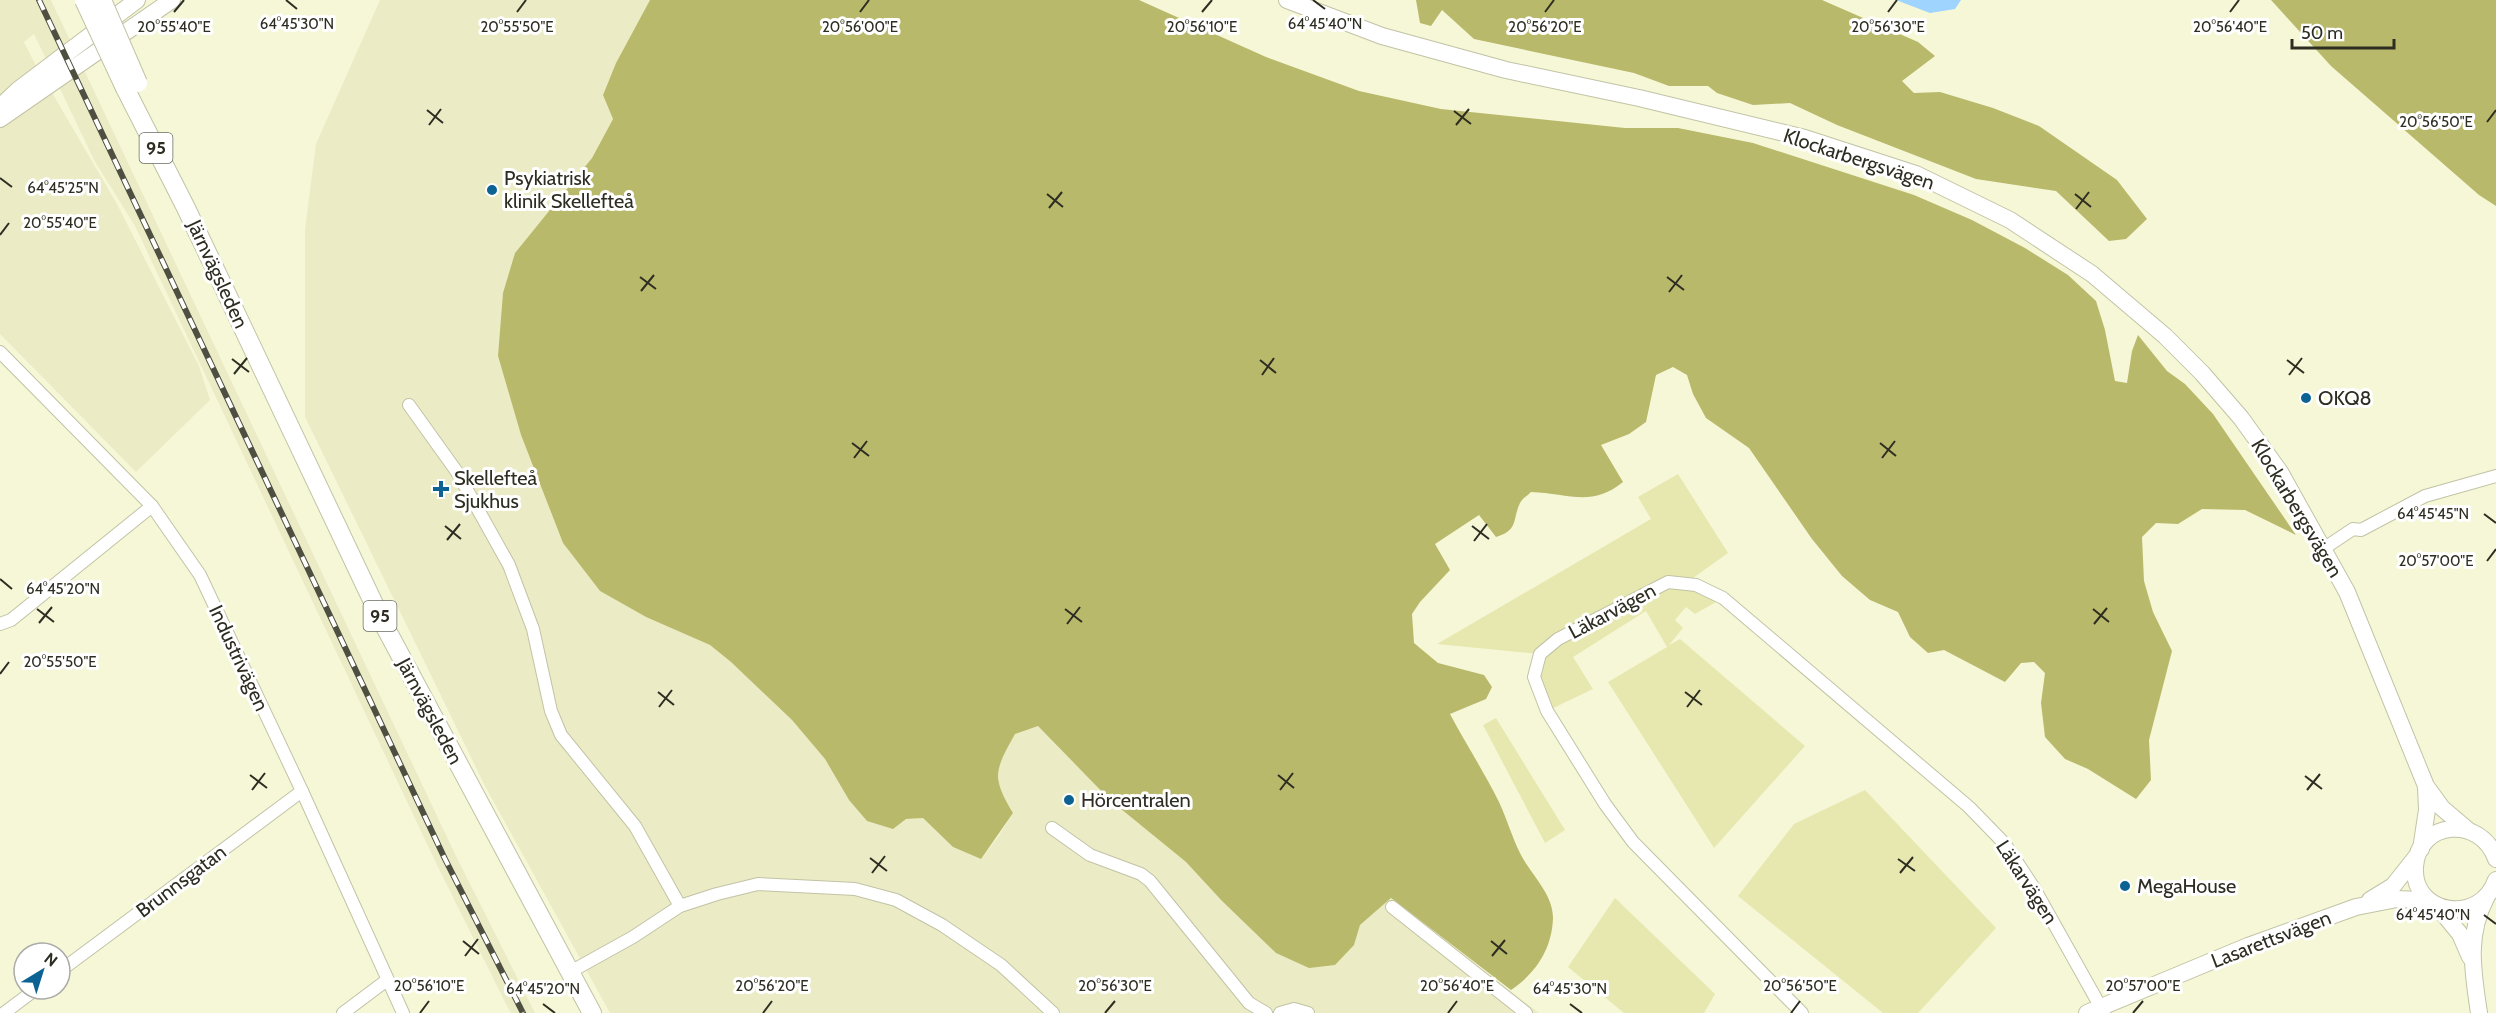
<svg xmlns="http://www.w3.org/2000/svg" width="2496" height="1013" viewBox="0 0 2496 1013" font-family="Cabin,sans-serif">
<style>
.built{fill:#ebecc6}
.green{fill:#e7e8b0}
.forest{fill:#b9b96b}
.water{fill:#9ed4fd}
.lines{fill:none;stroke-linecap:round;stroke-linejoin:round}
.street-casing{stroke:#c2c3a5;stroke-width:14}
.secondary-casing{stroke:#c2c3a5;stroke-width:18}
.primary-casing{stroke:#c2c3a5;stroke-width:20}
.street{stroke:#fff;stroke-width:12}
.secondary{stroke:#fff;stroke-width:16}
.primary{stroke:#fff;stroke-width:18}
.rail-casing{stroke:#4f4f41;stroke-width:6}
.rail{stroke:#fff;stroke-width:4;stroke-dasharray:11;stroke-linecap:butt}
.primary-bridge-casing{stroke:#c2c3a5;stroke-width:20;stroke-linecap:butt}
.primary-bridge{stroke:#fff;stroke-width:18}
.ticks{fill:none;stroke:#2d2d22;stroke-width:2}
.poi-dot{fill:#0c6293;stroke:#fff;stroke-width:2}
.labels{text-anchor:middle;stroke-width:6;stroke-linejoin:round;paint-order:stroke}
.shield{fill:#fff;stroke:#6c6c64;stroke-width:1.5}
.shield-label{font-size:18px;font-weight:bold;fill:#2d2d22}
.street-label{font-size:20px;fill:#2d2d22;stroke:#fff}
.poi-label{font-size:20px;fill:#2d2d22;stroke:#fff;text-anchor:start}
.ticks-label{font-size:15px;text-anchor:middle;fill:#2d2d22;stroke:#fff;stroke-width:6;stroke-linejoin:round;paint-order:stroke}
</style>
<rect width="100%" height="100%" fill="#f6f7d7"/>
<g class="built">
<path d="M0 0H51L455 854 535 1013H511L507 1006 436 863 135 226 94 160 34 34 24 42 33 60 117 204 199 366 210 400 136 472 0 334Z"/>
<path d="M380 0H650L616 63 603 94 613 119 592 158 515 253 498 356 521 435 563 543 600 591 646 617 710 645 731 662 792 720 825 759 849 800 906 819 923 818 953 847 981 859 998 837 1013 813 999 790V763L1015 734 1038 726 1110 800 1186 862 1222 901 1276 953 1354 945 1360 925 1391 898 1539 1013H610L485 786 305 417V229L316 144Z"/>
</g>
<g class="green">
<path d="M1678 474 1728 553 1686 583 1723 598 1695 614 1686 607 1675 620 1683 628 1669 645 1680 639 1805 746 1714 848 1608 682 1667 647 1646 611 1573 657 1593 689 1547 711 1534 677 1540 654 1437 644 1651 519 1638 497Z"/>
<path d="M1496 718 1565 830 1545 843 1483 725Z"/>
<path d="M1865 790 1996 928 1918 1013H1883L1738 896 1794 824Z"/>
<path d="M1615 898 1715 994 1704 1013H1624L1568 967Z"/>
</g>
<g class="forest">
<path d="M650 0H1139L1266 57 1359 91 1441 109 1625 128H1678L1753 143 1914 195 1972 220 2025 248 2068 275 2096 301 2105 330 2115 381 2127 383 2132 351 2138 335 2167 371 2185 384 2213 414 2296 535 2245 510 2202 509 2178 524 2156 523 2142 537 2144 581 2153 612 2172 651 2149 740 2151 780 2136 799 2088 769 2065 759 2045 737 2041 703 2045 673 2034 662 2021 663 2005 682 1944 650 1928 653 1910 637 1898 612 1870 600 1842 576 1812 539 1749 448 1706 418 1693 394 1687 375 1673 367 1656 375 1646 422 1629 434 1601 445 1623 482C1591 508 1568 493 1531 492 1528 495 1522 499 1520 503 1512 520 1519 530 1496 537L1479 515 1435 544 1450 570 1420 602 1412 614 1414 643 1438 663 1484 675 1492 687 1486 699 1450 714C1466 744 1484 772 1499 802 1507 819 1512 837 1520 853 1530 874 1553 893 1553 918 1552 949 1536 973 1511 990L1391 898 1360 925 1354 945 1335 965 1309 968 1276 953 1222 901 1186 862 1110 800 1038 726 1015 734C995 770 991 777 1013 813L981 859 953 847 923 818 906 819 893 829 867 821 849 800 825 759 792 720 731 662 710 645 646 617 600 591 563 543 521 435 498 356 503 293 515 253 592 158 613 119 603 95 616 63Z"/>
<path d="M1416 0H1822L1918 42 1935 56 1902 81 1914 93 1940 92 1993 108 2039 126 2117 180 2147 219 2126 239 2109 241 2056 191 1976 179 1837 125 1790 103 1753 105 1717 93 1708 86H1669L1634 73 1474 39 1442 10 1431 26 1420 23Z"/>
<path d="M2271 0H2496V206L2479 195 2331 66Z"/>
</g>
<path class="water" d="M1896 0H1961L1955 9 1930 13Z"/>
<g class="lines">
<g class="street-casing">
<g id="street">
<path d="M0 352 152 506 200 575 302 791 403 1013"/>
<path d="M409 405 457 472 509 565 533 629 551 711 561 735 635 826 680 906"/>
<path d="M2323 549 2353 529 2361 530 2425 496 2496 476"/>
<path d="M0 624 11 620 152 506"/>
<path d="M1052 828 1090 855 1141 874 1150 881 1249 1003 1266 1013"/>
<path d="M1392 907 1526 1013"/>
<path d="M60 971 302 791"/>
<path d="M570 972 633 937 680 906 717 894 758 884 855 889 896 900 942 925 1001 965 1053 1013"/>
<path d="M4 1013 36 989"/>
<path d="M343 1013 387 980"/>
<path d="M1280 1013 1294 1009 1308 1013"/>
<path d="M1802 1013 1633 842 1605 804 1547 711 1534 677 1540 654 1558 639 1668 582 1696 585 1723 598 1969 807 2005 844 2034 888 2104 1013"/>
</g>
</g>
<g class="secondary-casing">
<g id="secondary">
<path d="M1287 0 1382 36 1506 70 1639 98 1805 138 1916 174 2010 220 2092 274 2165 336 2202 373 2241 418 2280 472 2347 592 2426 786 2442 808 2468 830"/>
<path d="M0 107 18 90 137 0"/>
<path d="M0 119 172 0"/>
<path d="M2421 849 2427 810 2426 787"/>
<path d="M2496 859C2481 815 2418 820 2415 867 2412 915 2480 926 2496 880"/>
<path d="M2370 900 2393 886 2416 857"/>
<path d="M2437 906 2460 934 2470 957"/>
<path d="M2087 1013 2248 946 2356 907 2397 899 2419 900 2434 904"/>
<path d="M2479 1013C2473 972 2466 936 2486 898"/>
</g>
</g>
<g class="primary-casing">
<path id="primary" d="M125 88 186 208 383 623 592 1013"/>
</g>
<use href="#street" class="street"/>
<use href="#secondary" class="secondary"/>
<use href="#primary" class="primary"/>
<g class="rail-casing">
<path id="rail" d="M39 0 445 859 523 1013"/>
</g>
<use href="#rail" class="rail"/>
<g class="primary-bridge-casing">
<g id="primary-bridge">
<path d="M84 0 125 88"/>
<path d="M102 0 138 83"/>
</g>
</g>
<use href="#primary-bridge" class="primary-bridge"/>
</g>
<path class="ticks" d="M286 0 297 9M1313 0 1325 9M174 12 184 0M517 12 526 0M860 12 869 0M1202 12 1212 0M1545 12 1554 0M1888 12 1897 0M2230 12 2239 0M427 110 443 123M1454 111 1471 124M2487 122 2496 110M429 125 441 109M1456 125 1469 109M0 178 12 187M1047 194 1063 207M2075 194 2091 207M1049 208 1062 192M2076 209 2089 192M0 235 9 223M640 277 656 289M1667 277 1684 290M641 291 654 275M1669 292 1682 275M232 359 249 372M1260 360 1276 373M2287 360 2304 373M234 374 247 358M1262 375 1274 358M2289 375 2302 358M852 443 869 456M1880 443 1896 456M854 458 867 441M1882 458 1895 441M2484 514 2496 523M445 526 461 539M1472 526 1489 539M447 540 460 524M1474 541 1487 524M2487 561 2496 549M0 579 12 589M37 609 54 622M1065 609 1082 622M2093 609 2109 622M39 623 52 607M1067 624 1080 607M2094 624 2107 608M0 674 9 662M658 692 674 705M1685 692 1702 705M659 707 672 690M1687 707 1700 690M250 775 267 788M1278 775 1294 788M2305 776 2322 789M252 790 265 773M1280 790 1293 773M2307 790 2320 774M870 858 887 871M1898 859 1915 871M872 873 885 856M1900 873 1913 857M2484 915 2496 924M463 941 479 954M1491 941 1507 954M465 956 478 939M1492 956 1505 940M543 1004 555 1013M1570 1004 1582 1013M420 1013 429 1001M763 1013 772 1001M1105 1013 1115 1001M1448 1013 1457 1001M1791 1013 1800 1001M2133 1013 2143 1001"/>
<g class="poi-dot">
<circle cx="492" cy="190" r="6"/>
<circle cx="2306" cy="398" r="6"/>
<path d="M438 480h6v6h6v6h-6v6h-6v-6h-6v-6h6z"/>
<circle cx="1069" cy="800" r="6"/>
<circle cx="2125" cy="886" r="6"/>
</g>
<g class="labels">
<g class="shield">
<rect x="139.5" y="133" width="33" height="30" rx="4.5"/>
<rect x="363.5" y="601" width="33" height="30" rx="4.5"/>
</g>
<g class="shield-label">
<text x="156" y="154">95</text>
<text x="380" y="622">95</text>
</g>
<g class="street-label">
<text transform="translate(1859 159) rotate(18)" y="7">Klockarbergsvägen</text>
<text transform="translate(218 274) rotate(65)" y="7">Järnvägsleden</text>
<text transform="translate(2297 508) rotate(59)" y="7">Klockarbergsvägen</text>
<text transform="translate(1612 611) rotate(-28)" y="7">Läkarvägen</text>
<text transform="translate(239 658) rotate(65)" y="7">Industrivägen</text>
<text transform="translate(430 711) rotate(62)" y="7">Järnvägsleden</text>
<text transform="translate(181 881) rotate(-37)" y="7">Brunnsgatan</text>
<text transform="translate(2027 882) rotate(57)" y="7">Läkarvägen</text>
<text transform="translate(2271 939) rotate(-21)" y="7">Lasarettsvägen</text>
</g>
<g class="poi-label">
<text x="504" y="185">Psykiatrisk<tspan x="504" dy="23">klinik Skellefteå</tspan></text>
<text x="2318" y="405">OKQ8</text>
<text x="454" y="485">Skellefteå<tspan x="454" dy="23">Sjukhus</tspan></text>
<text x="1081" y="807">Hörcentralen</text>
<text x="2137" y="893">MegaHouse</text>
</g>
</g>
<g class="ticks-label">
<text x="297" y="29">64°45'30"N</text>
<text x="1325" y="29">64°45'40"N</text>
<text x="517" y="32">20°55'50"E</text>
<text x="1545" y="32">20°56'20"E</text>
<text x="2230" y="32">20°56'40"E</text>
<text x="174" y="32">20°55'40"E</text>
<text x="860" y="32">20°56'00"E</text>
<text x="1202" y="32">20°56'10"E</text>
<text x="1888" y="32">20°56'30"E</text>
<text x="2436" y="127">20°56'50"E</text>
<text x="63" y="193">64°45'25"N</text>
<text x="60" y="228">20°55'40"E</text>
<text x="2433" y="519">64°45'45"N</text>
<text x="2436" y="566">20°57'00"E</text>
<text x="63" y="594">64°45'20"N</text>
<text x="60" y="667">20°55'50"E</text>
<text x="2433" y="920">64°45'40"N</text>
<text x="429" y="991">20°56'10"E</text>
<text x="772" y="991">20°56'20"E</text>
<text x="1115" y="991">20°56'30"E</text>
<text x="1457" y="991">20°56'40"E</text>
<text x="1800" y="991">20°56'50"E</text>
<text x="2143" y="991">20°57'00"E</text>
<text x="543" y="994">64°45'20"N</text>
<text x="1570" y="994">64°45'30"N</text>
</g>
<g transform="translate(42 971) rotate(38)"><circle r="28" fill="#ffffff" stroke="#ababa7" stroke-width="1.5"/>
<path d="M0-4.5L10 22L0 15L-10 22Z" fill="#0c6293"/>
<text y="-9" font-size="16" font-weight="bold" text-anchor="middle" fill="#2d2d22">N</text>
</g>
<path d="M2292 39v9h102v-9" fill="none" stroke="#2d2d22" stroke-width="3"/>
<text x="2301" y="39" font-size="18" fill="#2d2d22" stroke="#ffffff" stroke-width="4.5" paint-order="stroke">50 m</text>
</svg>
